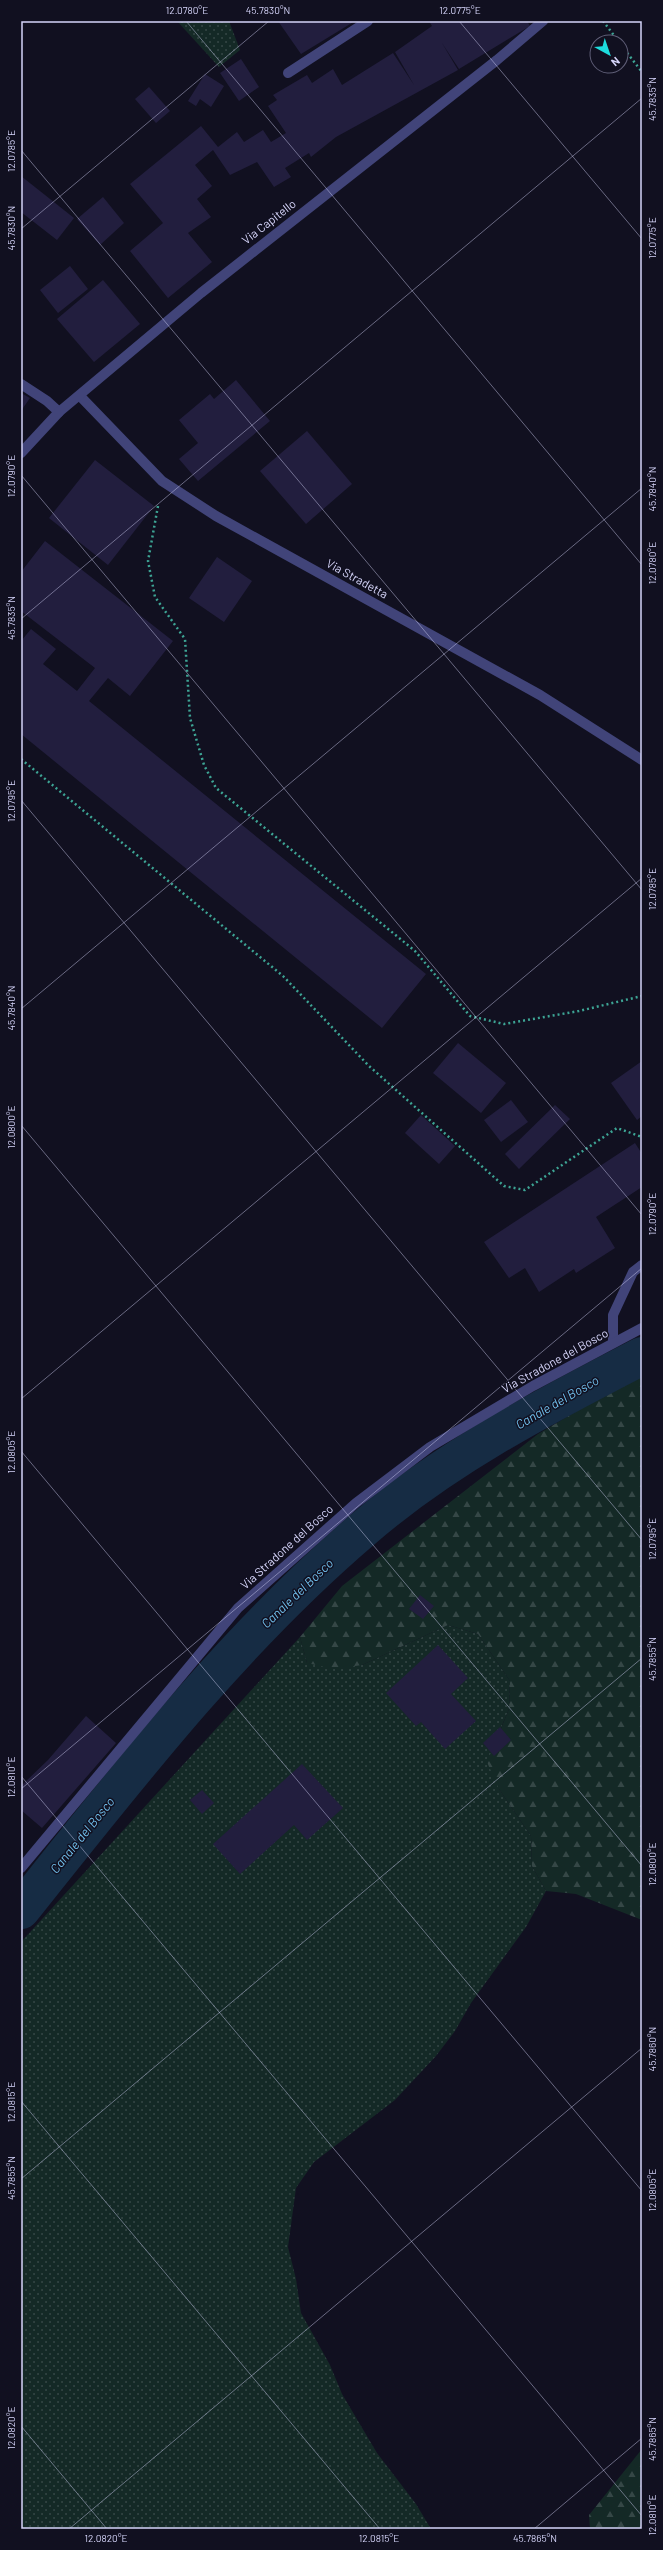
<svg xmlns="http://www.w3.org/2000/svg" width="663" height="2550" viewBox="0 0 663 2550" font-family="Barlow,sans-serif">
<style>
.grass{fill:url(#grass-dots)}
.forest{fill:url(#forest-firs)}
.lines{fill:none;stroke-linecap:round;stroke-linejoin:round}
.canal{stroke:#162c44;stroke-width:38}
.building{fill:#221e3e}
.path{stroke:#3da494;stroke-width:2.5;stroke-dasharray:2 3;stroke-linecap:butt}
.minor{stroke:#414479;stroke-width:10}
.ticks{fill:none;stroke:#d5d4f9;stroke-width:1;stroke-opacity:0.45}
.labels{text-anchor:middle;stroke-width:3;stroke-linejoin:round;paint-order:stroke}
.street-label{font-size:12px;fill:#d5d4f9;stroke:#111020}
.water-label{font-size:13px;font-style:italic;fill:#70bfec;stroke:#111020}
.neatline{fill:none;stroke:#d5d4f9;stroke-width:1.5}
.ticks-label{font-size:10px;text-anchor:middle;fill:#d5d4f9}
</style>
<defs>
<pattern id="grass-dots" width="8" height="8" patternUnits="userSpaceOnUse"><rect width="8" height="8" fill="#142926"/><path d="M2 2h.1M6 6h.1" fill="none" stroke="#354746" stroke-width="1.8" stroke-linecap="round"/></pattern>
<pattern id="forest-firs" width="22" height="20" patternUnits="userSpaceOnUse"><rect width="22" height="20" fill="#142926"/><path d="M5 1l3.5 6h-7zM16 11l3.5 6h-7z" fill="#354746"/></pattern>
</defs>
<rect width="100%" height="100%" fill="#111020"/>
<g class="grass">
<path d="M177 21H229L240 50 219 67Z"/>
<path d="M448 1625 478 1634 510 1681 509 1709 495 1742 499 1789 531 1836 532 1866 546 1891 526 1927 471 2003 455 2031 436 2056 395 2100 314 2162 296 2188 288 2247 296 2279 301 2313 330 2365 342 2394 377 2453 416 2504 431 2529H21V1942L300 1637 307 1663 362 1665Z"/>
</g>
<g class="forest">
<path d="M642 1353V1920L576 1894 546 1891 532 1866 531 1836 499 1789 487 1762 509 1709 510 1681 478 1634 448 1625 362 1665 334 1669 307 1663 300 1637 342 1586 538 1434 612 1390Z"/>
<path d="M642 2449V2529H590L589 2515Z"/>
</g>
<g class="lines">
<path class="canal" d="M21 1910C127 1777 232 1641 362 1530 445 1458 545 1406 642 1356"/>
</g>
<g class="building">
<path d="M278 21H355L301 54Z"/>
<path d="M429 21H527L530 26 459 69 442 43 458 70 336 137 311 157 309 153 285 168 291 177 274 187 257 162 230 175 213 150 195 165 212 186 197 199 211 217 188 233 212 262 168 298 130 251 163 223 130 184 201 126 218 147 237 132 244 142 263 130 271 142 286 133 268 106 277 100 273 95 307 75 312 83 333 69 342 85 393 53 414 85 395 52 432 26Z"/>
<path d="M241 59 259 87 239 101 220 73Z"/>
<path d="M205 74 224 86 211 107 200 99 196 106 188 101Z"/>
<path d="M149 87 170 111 156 123 135 99Z"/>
<path d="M21 176 74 218 57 240 21 212Z"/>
<path d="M103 197 124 223 100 245 77 219Z"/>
<path d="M70 266 88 289 58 313 40 290Z"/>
<path d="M103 280 140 324 94 362 57 319Z"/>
<path d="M236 380 270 421 198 481 179 459 198 443 179 420 210 394 214 399Z"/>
<path d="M21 393 30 398 21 411Z"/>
<path d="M307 431 352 484 306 524 260 471Z"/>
<path d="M95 460 154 506 108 565 49 518Z"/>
<path d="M45 541 173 641 130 696 108 678 89 701 426 974 382 1028 21 734V641L31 629 56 649 43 664 77 691 95 668 21 611V572Z"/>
<path d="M217 557 252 581 224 622 189 598Z"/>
<path d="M458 1043 506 1083 481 1113 433 1073Z"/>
<path d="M642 1061V1116L637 1120 611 1083Z"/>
<path d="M511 1100 528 1122 501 1142 484 1120Z"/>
<path d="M555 1105 570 1119 519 1169 505 1154Z"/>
<path d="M421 1115 455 1146 439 1164 405 1133Z"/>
<path d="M635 1143 642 1154V1187L596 1217 615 1248 576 1273 574 1269 539 1292 525 1268 509 1278 484 1242Z"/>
<path d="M420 1595 434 1606 423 1619 409 1609Z"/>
<path d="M438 1645 468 1678 451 1694 476 1721 445 1749 421 1722 416 1726 386 1693Z"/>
<path d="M86 1716 116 1743 42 1828 21 1810V1786L48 1760Z"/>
<path d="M500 1727 511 1740 494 1756 483 1743Z"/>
<path d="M302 1764 343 1808 307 1840 294 1825 240 1874 213 1844Z"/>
<path d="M202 1790 214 1803 202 1814 190 1800Z"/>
</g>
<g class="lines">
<g class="path">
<path d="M603 21 619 42"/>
<path d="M621 45 642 72"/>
<path d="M158 506 148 561 155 597 185 639 190 718 204 765 216 788 415 951 470 1016 504 1024 579 1011 642 996"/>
<path d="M21 759 283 976 369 1066 504 1186 525 1190 617 1128 642 1137"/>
</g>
<g class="minor">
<path d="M288 73 368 21"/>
<path d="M21 384 47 401 59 412"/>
<path d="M80 396 162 481 216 516 540 695 642 760"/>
<path d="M21 453 59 412 201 293 497 60 543 21"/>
<path d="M613 1343V1315L633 1272 642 1265"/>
<path d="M21 1868 238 1608 356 1503 430 1447 533 1386 642 1328"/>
</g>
</g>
<path class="ticks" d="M186 21 642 565M459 21 642 239M21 150 642 890M21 229 269 21M21 475 642 1215M21 619 642 98M21 800 642 1540M21 1009 642 488M21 1125 642 1866M21 1399 642 878M21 1451 642 2191M21 1776 642 2516M21 1789 642 1268M21 2101 380 2529M21 2179 642 1658M21 2426 107 2529M69 2529 642 2048M534 2529 642 2438"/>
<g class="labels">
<g class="street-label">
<text transform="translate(269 222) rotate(-38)" y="4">Via Capitello</text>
<text transform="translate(357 579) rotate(29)" y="4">Via Stradetta</text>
<text transform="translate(555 1361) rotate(-29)" y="4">Via Stradone del Bosco</text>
<text transform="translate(287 1547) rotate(-42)" y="4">Via Stradone del Bosco</text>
</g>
<g class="water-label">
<text transform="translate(557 1402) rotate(-30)" y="5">Canale del Bosco</text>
<text transform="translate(297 1593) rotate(-44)" y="5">Canale del Bosco</text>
<text transform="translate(82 1835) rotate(-51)" y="5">Canale del Bosco</text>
</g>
</g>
<rect width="663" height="2550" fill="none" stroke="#111020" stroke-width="44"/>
<g transform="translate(609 54) rotate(140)"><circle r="19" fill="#111020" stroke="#5f5e77"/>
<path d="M0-3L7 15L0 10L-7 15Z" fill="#1ddcdd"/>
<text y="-6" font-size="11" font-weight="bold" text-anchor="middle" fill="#d5d4f9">N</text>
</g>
<rect x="22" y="22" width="619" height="2506" class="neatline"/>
<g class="ticks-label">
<text x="187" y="14">12.0780°E</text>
<text x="268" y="14">45.7830°N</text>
<text x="460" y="14">12.0775°E</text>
<text transform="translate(652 99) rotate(-90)" y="4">45.7835°N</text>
<text transform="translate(11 151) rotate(-90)" y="4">12.0785°E</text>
<text transform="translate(11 228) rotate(-90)" y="4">45.7830°N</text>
<text transform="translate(652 238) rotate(-90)" y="4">12.0775°E</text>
<text transform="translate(11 476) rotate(-90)" y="4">12.0790°E</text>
<text transform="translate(652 489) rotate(-90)" y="4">45.7840°N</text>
<text transform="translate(652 563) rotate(-90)" y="4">12.0780°E</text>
<text transform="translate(11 618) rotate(-90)" y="4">45.7835°N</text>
<text transform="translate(11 801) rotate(-90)" y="4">12.0795°E</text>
<text transform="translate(652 889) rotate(-90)" y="4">12.0785°E</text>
<text transform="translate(11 1008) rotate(-90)" y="4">45.7840°N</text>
<text transform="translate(11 1127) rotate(-90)" y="4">12.0800°E</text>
<text transform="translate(652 1214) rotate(-90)" y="4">12.0790°E</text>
<text transform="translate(11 1452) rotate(-90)" y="4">12.0805°E</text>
<text transform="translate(652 1539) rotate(-90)" y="4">12.0795°E</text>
<text transform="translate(652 1659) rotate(-90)" y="4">45.7855°N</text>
<text transform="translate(11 1777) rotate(-90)" y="4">12.0810°E</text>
<text transform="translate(652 1864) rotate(-90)" y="4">12.0800°E</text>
<text transform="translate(652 2049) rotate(-90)" y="4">45.7860°N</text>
<text transform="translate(11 2102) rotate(-90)" y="4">12.0815°E</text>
<text transform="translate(11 2178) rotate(-90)" y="4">45.7855°N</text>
<text transform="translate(652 2190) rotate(-90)" y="4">12.0805°E</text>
<text transform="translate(11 2428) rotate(-90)" y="4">12.0820°E</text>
<text transform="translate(652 2439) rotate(-90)" y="4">45.7865°N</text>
<text transform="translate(652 2515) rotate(-90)" y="4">12.0810°E</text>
<text x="106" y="2542">12.0820°E</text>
<text x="379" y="2542">12.0815°E</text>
<text x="535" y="2542">45.7865°N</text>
</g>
</svg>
